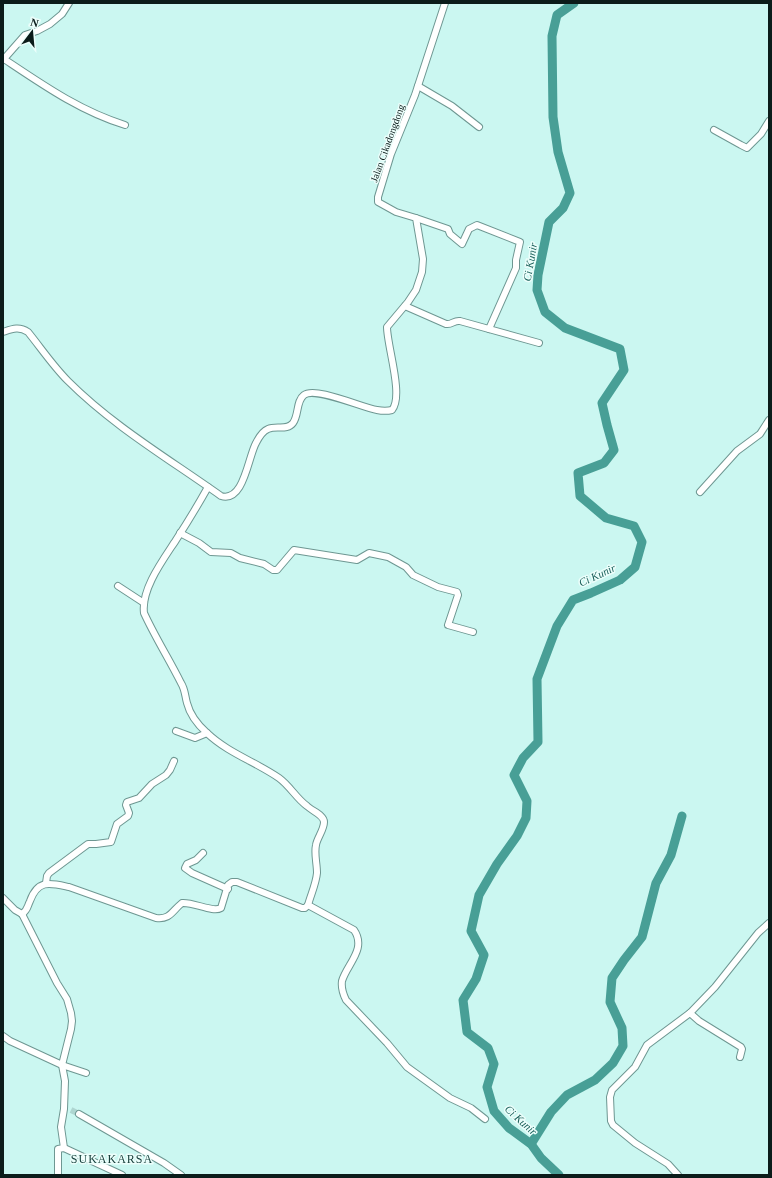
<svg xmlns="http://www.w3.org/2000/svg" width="772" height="1178" viewBox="0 0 772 1178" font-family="Georgia,serif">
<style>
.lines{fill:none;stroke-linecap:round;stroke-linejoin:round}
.river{stroke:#489f96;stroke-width:9}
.minor-tunnel{stroke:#aed6d1;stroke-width:6;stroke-dasharray:6 3;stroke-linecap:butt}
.minor-casing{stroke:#6e9792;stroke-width:8}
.minor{stroke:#fff;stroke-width:6}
.labels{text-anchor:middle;stroke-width:3;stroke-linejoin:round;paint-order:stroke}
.street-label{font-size:10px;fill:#0b1c1a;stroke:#ecfefb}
.water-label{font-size:11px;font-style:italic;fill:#195f59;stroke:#ecfefb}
.quarter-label{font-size:12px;letter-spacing:1px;fill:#143d39;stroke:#ecfefb}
</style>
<rect width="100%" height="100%" fill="#cbf7f1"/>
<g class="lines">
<g class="river">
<path d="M531 1144 551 1112 567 1095 595 1080 613 1063 623 1046 622 1028 610 1002 612 978 624 960 642 937 656 883 671 855 682 816"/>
<path d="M559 1175 541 1158 531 1144 509 1128 494 1111 487 1087 494 1064 488 1048 467 1032 463 1000 476 979 484 955 471 931 479 895 497 864 517 836 526 818 527 801 514 775 523 758 538 742 537 679 557 626 573 600 591 593 620 580 635 567 642 542 634 526 606 518 580 496 578 473 604 463 614 450 607 425 602 403 624 370 620 349 565 328 545 312 537 290 538 275 549 222 563 208 570 193 558 152 553 117 552 36 557 15 574 3"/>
</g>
<path class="minor-tunnel" d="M71 1110 79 1114"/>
<g class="minor-casing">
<g id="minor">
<path d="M4 59C43 85 80 111 125 125"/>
<path d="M3 60 25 35 37 31 50 24 62 14 69 3"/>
<path d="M418 86 452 106 479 127"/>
<path d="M714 130 741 145 747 148 761 134 769 121"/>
<path d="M416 218 448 229 450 234 462 244 469 229 477 225 520 242 516 260V268L489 329"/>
<path d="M405 306 446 324C452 325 454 320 460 321L539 343"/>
<path d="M3 332C12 329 19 326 28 332 41 348 53 366 68 381 113 426 169 459 221 496 244 503 248 457 256 443 258 439 263 431 268 429 276 425 287 431 293 423 299 415 296 401 304 395 315 386 363 408 377 410 382 411 388 411 392 410 404 396 387 346 387 327L408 302 416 290 422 272 423 259 416 218 396 212 378 202V197L391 154 415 95 445 3"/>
<path d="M700 492 737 451 760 434 769 420"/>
<path d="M180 533 199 543 211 552 231 553 240 558 264 564 273 570H277L294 550 357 560 369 553 388 557 406 567 413 575 438 587 457 592 458 595 448 625 473 632"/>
<path d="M118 586 144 603"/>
<path d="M176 731 195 738 207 733"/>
<path d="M203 853 196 860 187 864 185 868 192 873 228 889"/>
<path d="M46 883 47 876 49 873 88 844H96L111 842 117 824 128 816 129 813 126 805 127 802 139 798 152 784 166 775 170 770 174 761"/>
<path d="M3 898 15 910 22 914"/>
<path d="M308 905 354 930C367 949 347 964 342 981 341 988 343 994 346 1000L387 1043 407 1067 450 1098 471 1108 485 1119"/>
<path d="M22 914C28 910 27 907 30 901 38 879 50 883 69 887L156 918C170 920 172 911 182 903 194 902 213 913 221 908L228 885 232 882H237L302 908H305L308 905C311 894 316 884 317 873 317 863 314 854 316 845 317 838 324 830 324 822 324 815 312 811 307 806 296 798 290 786 279 778 256 762 228 753 207 733 198 725 190 715 187 703 185 696 185 689 181 683 169 659 155 637 144 613 141 589 163 560 176 540 187 523 198 505 208 487"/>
<path d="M22 914 57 983 67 999 71 1013 72 1021 71 1029 62 1065 65 1081 64 1109 61 1127 64 1148 58 1149V1175"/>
<path d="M690 1013 699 1021 741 1047 742 1049 740 1057"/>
<path d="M3 1036 10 1041 62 1065 86 1073"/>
<path d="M79 1114 164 1163 181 1175"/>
<path d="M64 1148 122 1175"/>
<path d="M678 1175 668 1164 635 1143 613 1125 611 1121 610 1097 612 1090 635 1067 647 1045 690 1013 715 987 758 933 769 923"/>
</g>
</g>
<use href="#minor" class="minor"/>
</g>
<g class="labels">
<g class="street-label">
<text transform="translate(387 143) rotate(-70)" y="4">Jalan Cikadongdong</text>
</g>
<g class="water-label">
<text transform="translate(530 262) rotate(-80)" y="4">Ci Kunir</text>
<text transform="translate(597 575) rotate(-25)" y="4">Ci Kunir</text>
<text transform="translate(521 1120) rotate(42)" y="4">Ci Kunir</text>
</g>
<g class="quarter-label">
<text x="112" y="1163">SUKAKARSA</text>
</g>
</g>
<rect width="772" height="1178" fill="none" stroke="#0b1c1a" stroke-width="8"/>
<g transform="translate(32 32) rotate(16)" stroke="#ecfefb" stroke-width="3" paint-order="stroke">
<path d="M0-3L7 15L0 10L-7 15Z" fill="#0b1c1a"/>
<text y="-6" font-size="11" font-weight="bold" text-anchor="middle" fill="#0b1c1a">N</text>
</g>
</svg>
